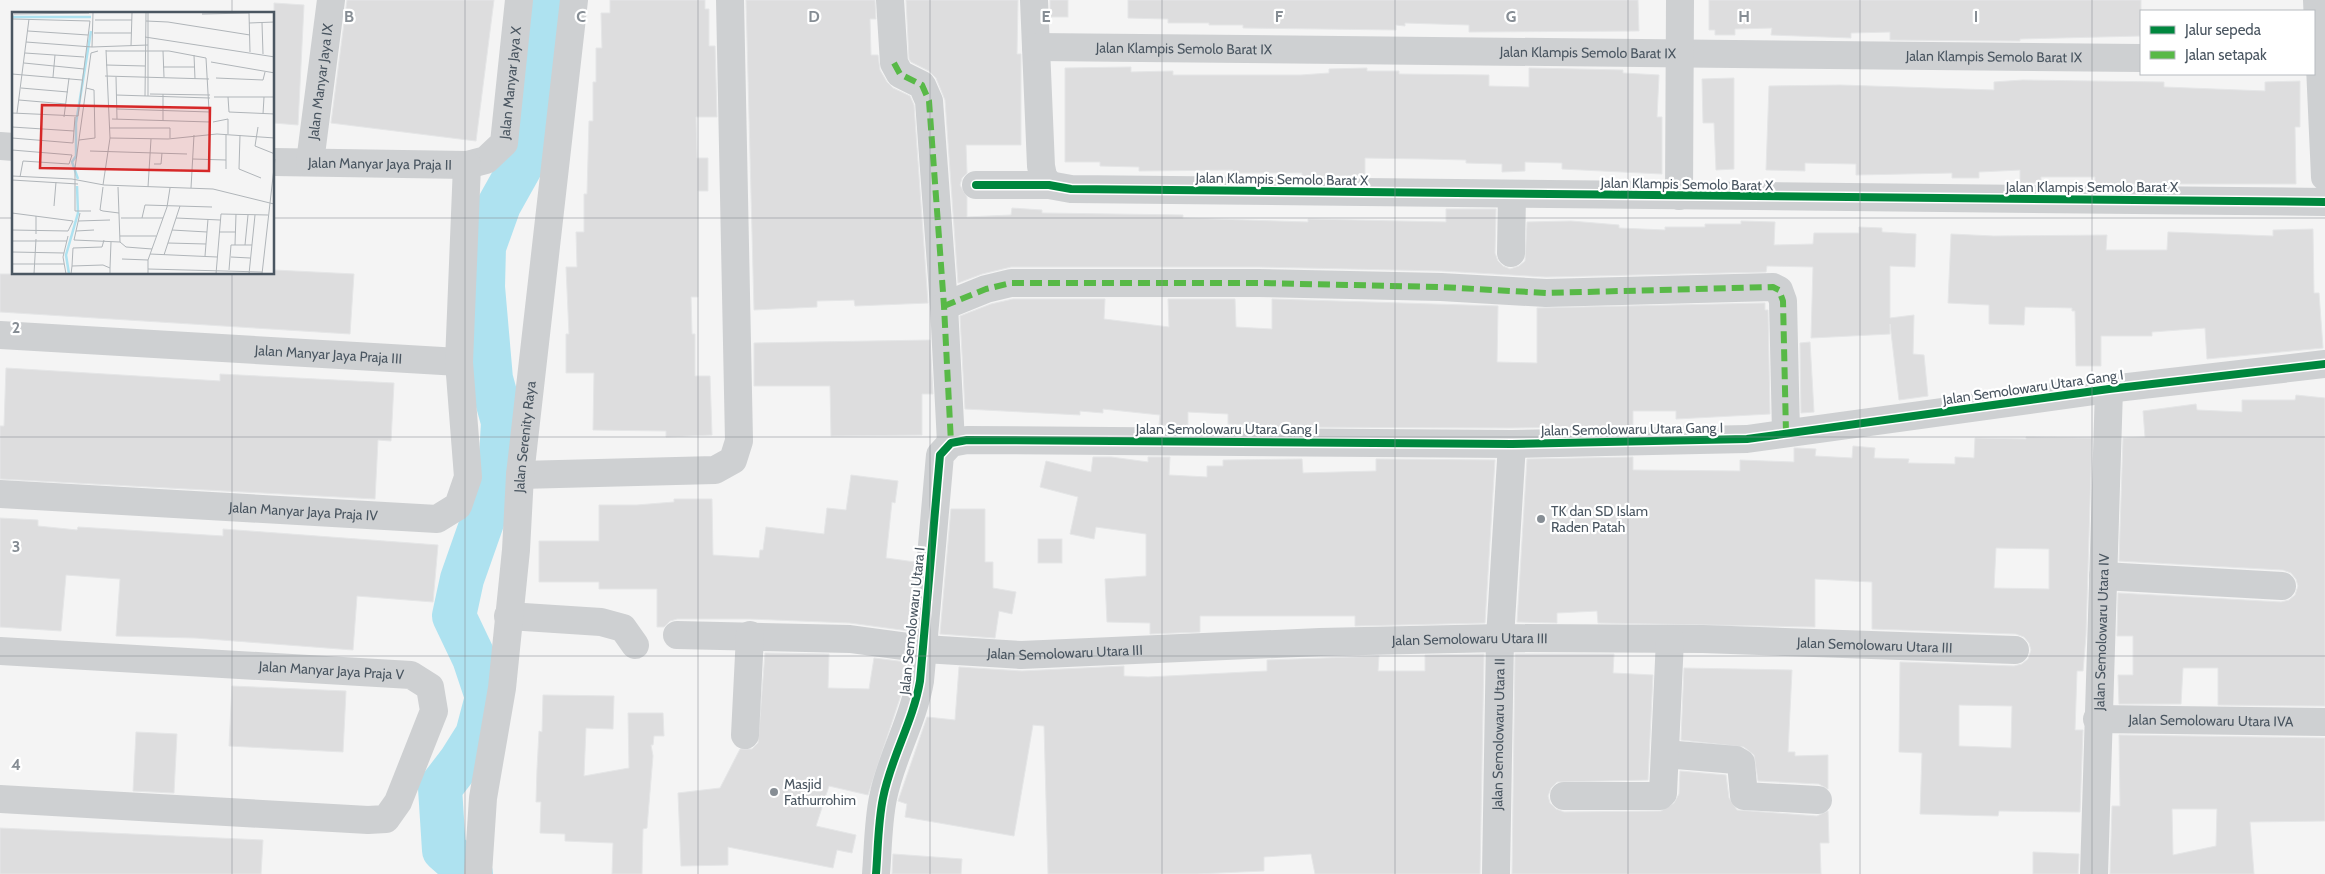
<svg xmlns="http://www.w3.org/2000/svg" width="2325" height="874" viewBox="0 0 2325 874" font-family="Cabin,sans-serif">
<style>
.lines{fill:none;stroke-linecap:round;stroke-linejoin:round}
.river{stroke:#aee2f0;stroke-width:44}
.building{fill:#ddddde;stroke:#e5e6e7;fill-rule:evenodd}
.minor{stroke:#ced0d2;stroke-width:28}
.quiet{stroke:#58b947;stroke-width:6;stroke-dasharray:12 6;stroke-linecap:butt}
.cycleway-casing{stroke:#fff;stroke-width:11}
.cycleway{stroke:#00873e;stroke-width:8}
.grid{fill:none;stroke:#868d94;stroke-width:1;stroke-opacity:0.55}
.poi-dot{fill:#868d94;stroke:#fff;stroke-width:2}
.labels{text-anchor:middle;stroke-width:4.5;stroke-linejoin:round;paint-order:stroke}
.street-label{font-size:14px;fill:#4a5661;stroke:#fff}
.poi-label{font-size:14px;fill:#4a5661;stroke:#fff;text-anchor:start}
.inset-river{fill:none;stroke:#aee2f0;stroke-width:2.5}
.inset-road{fill:none;stroke:#b0b5b9;stroke-width:1}
.view{fill:#d62828;fill-opacity:0.15;stroke:#d62828;stroke-width:2.5}
.inset-edge{fill:none;stroke:#4a5661;stroke-width:2.5}
.grid-label{font-size:16px;text-anchor:middle;font-weight:bold;fill:#868d94;stroke:#fff;stroke-width:4.5;stroke-linejoin:round;paint-order:stroke}
</style>
<rect width="100%" height="100%" fill="#f4f4f4"/>
<g class="lines">
<path class="river" d="M471 874 444 850 440 788 460 762 477 735 487 697 474 658 454 616 462 579 488 505 501 458 503 422 491 379 483 287 484 247 499 205 527 155 544 0"/>
</g>
<g class="building">
<path d="M347 0H494L476 141 331 123Z"/>
<path d="M610 0H705V9H709V46H715L717 117H696L697 158H708V191H698V297H691L692 334H695V376H710L712 435 666 437V431L593 430 594 373H566V334H569L566 267H577L576 232H584V194H587L589 121H593V82H596V48H602L601 13H610Z"/>
<path d="M746 0H875L876 19H870L871 55H878L880 70 887 82 893 88 910 96 914 105 928 303 855 306 854 300 817 301V307L754 310Z"/>
<path d="M906 0H1018L1017 54H1021V145H966L967 173 962 178 960 185 967 197V217L1011 215 1012 208 1042 210V213L1183 215V218L1308 222V219L1446 222V209H1496L1495 253 1498 261 1503 266 1510 269 1519 266 1525 261 1527 222 1571 221 1619 225V228L1665 230V227H1705V224H1741V221L1775 222 1774 245 1813 244 1814 233H1859V227L1882 228V232L1916 234 1915 267 1890 266V318L1914 315 1913 354 1924 355 1928 396 1899 400 1890 324V334L1811 338 1813 267 1767 266 1766 272 1546 277 1441 271 1259 267H1011L982 274 958 283 945 100 936 78 929 71 911 62 909 59Z"/>
<rect x="1050" y="0" width="18" height="17"/>
<path d="M1128 0H1638L1639 31 1469 32V25L1405 23V26L1396 25V30L1243 28V25H1209V23H1168V19L1128 18Z"/>
<path d="M1709 0H2141V36L2020 39V41L1890 40V32L1851 33V38L1771 35 1772 28 1735 29V35H1715V30H1709Z"/>
<path d="M274 3 304 5 298 125 274 123Z"/>
<path d="M1131 67V72L1173 71V75H1301L1329 73V69L1367 68V71H1399V74L1489 75V86L1529 87V68L1623 70V73L1659 75 1657 117H1662V174L1562 169V163L1525 162V171L1502 172V164L1466 163V160L1428 159 1365 158V175L1328 176H1302V173H1233V170L1139 171V167L1100 166V162H1065V68Z"/>
<path d="M1734 78V169L1716 170 1714 123H1703L1702 79Z"/>
<path d="M2023 80 2164 82V87L2265 91V82L2300 81V127H2295L2296 184H2095V177H2041V183H2020V170L1979 172V178H1952V173L1856 175V164L1805 163V171L1766 170 1769 86 1840 85 1994 90V82Z"/>
<path d="M2313 229 2314 293H2319L2323 348 2207 359 2205 328 2152 332V336H2101V366H2076L2075 311H2072V308L2025 307 2024 325 1989 324V305L1948 303 1951 234 1993 236 2107 235 2106 250H2167L2168 232 2273 236V230Z"/>
<path d="M274 270 354 274 350 334 0 312V274H274Z"/>
<path d="M1013 299H1105L1104 319 1169 327 1168 299H1235L1236 327 1272 329V299L1498 306 1497 362 1537 363V308L1765 303V310H1768L1770 414 1676 419V411H1633V426L1512 428 1282 427 1228 424V414L1188 412V426H1180L1159 425 1160 415 1103 409V413L1080 411V415L965 409 960 316 991 304Z"/>
<path d="M930 340 933 394H922V435L831 436 830 386H754V343Z"/>
<path d="M1810 342 1814 412 1801 413 1800 343Z"/>
<path d="M6 368 220 381V374L394 383 391 441 378 440 375 499 0 479V426H4Z"/>
<path d="M2296 395 2325 398V706L2218 705V668H2183L2181 704H2119L2118 675H2133V636H2117L2118 593 2281 602 2289 600 2295 595 2298 586 2296 579 2291 573 2283 570 2119 561 2123 438 2145 437 2143 411 2196 404 2197 410 2242 412V400H2295Z"/>
<path d="M2026 437 2092 438 2086 635 2083 671H2077L2075 730H2083L2080 812 1999 811 1998 816 1920 814 1922 753 1899 752 1900 662 2014 666 2022 664 2028 659 2031 650 2029 643 2024 637 2016 634 1872 629V582L1815 579V627L1598 623 1597 611 1557 613V623L1517 622 1527 459 1633 457V470L1740 471V460L1794 462V448H1797L1816 449 1815 456 1852 458 1853 446 1875 448 1874 458 1909 459 1908 463 1955 464V457L1974 458 1975 438 2026 439ZM1996 548 2049 549V589L1994 588ZM1959 705 2012 706 2011 748 1959 746Z"/>
<path d="M1093 457H1111L1148 462V457H1170L1169 475 1207 477V466H1223V460L1302 459 1303 473 1376 471V459L1495 460 1485 623 1355 626V616H1200V632L1150 634V623L1107 622 1105 579 1146 576V534L1096 527 1094 539 1070 534 1078 497 1040 487 1046 461 1091 472Z"/>
<path d="M851 475 898 481 895 503 892 502 886 558 915 562 909 631 850 623 750 619H677L670 621 664 627H657V589H599V582H539V541H599V505H637L674 502V499H712L713 555 759 558 760 550H763L766 527 824 534 827 508 846 510Z"/>
<path d="M951 509H985V562H993V588L1016 592 1012 614 999 611 995 638 940 634Z"/>
<path d="M0 518 38 520V526L77 530 78 527 223 536V529L438 545 433 602 357 596 353 650 195 638 116 636 120 579 66 575 61 631 0 627Z"/>
<rect x="1038" y="539" width="24" height="24"/>
<path d="M765 653 829 654 828 688 869 689 874 658 906 662 902 692 868 795 829 786 816 826 856 835 852 853 837 850 833 868 728 847V865L681 866 678 793 720 788 740 749H752L758 743Z"/>
<path d="M1484 654 1480 874H1315L1311 854 1264 857V871L1197 874H1048L1044 726 1033 725 1014 836 905 817 907 804 898 801 927 717 955 720 959 667 1022 671 1124 666V676L1148 677 1267 671V660L1379 656 1378 671H1425V655Z"/>
<path d="M1515 654H1614L1613 673 1653 675 1648 780 1557 782 1551 788 1548 796 1550 803 1556 809 1564 812 1661 811 1674 803 1679 794 1680 771 1726 775 1729 798 1737 810 1817 816 1828 811 1829 843H1820L1821 874H1512Z"/>
<path d="M1684 668 1792 670 1788 752H1795V756L1828 755V789L1819 784 1758 781 1754 755 1744 747 1681 740Z"/>
<path d="M232 686 346 691 343 752 229 746Z"/>
<path d="M543 695 614 696 613 729 586 728 584 776 629 768 628 713H663L664 736H654L653 745H651L653 756 647 828 643 829 642 874H612L613 843 565 841V834L540 833 541 802H536L537 769 539 731 542 732Z"/>
<path d="M136 732 177 734 174 793 133 791Z"/>
<path d="M2119 735 2325 738V821L2250 822 2254 874H2110L2112 806H2120ZM2172 809H2217L2216 846 2173 855Z"/>
<path d="M0 828 263 840 261 874H0Z"/>
<path d="M2033 852 2079 854 2078 874H2033Z"/>
<path d="M893 854 962 859 961 874H892Z"/>
</g>
<g class="lines">
<g class="minor">
<path d="M890 0 894 63 900 74 922 85 929 101 944 306 951 443"/>
<path d="M1034 0 1041 166 1043 176 1049 185"/>
<path d="M2317 0 2325 177"/>
<path id="s1" d="M1036 47 2141 58"/>
<path d="M0 146 14 147"/>
<path id="s2" d="M274 162 467 165 486 160 504 143 519 0"/>
<path id="s3" d="M310 162 331 0"/>
<path d="M976 185H1049L1071 189 2325 202"/>
<path d="M1679 196 1680 0"/>
<path d="M1511 253 1512 194"/>
<path d="M944 306 986 289 1011 283H1259L1441 287 1546 293 1773 287 1779 290 1783 301 1786 433"/>
<path id="s4" d="M0 335 459 362"/>
<path d="M520 475 715 470 733 460 739 441 730 0"/>
<path id="s5" d="M0 494 437 519 458 506 468 477 459 362 467 165"/>
<path d="M2103 576 2282 586"/>
<path d="M508 616 601 622 623 628 635 645"/>
<path id="s6" d="M677 635 850 639 924 649 1021 655 1320 642 1500 638 1703 639 2015 650"/>
<path id="s7" d="M0 651 411 675 430 687 434 711 398 802 386 819 368 820 0 799"/>
<path id="s8" d="M2097 719 2325 722"/>
<path d="M745 735 750 635"/>
<path d="M1665 754 1736 760 1741 763 1744 796 1818 800"/>
<path d="M1564 796H1660L1663 793 1670 639"/>
<path id="s9" d="M478 874 483 798 502 688 516 550 520 475 574 0"/>
<path d="M876 874C878 849 878 822 883 798 891 757 913 722 920 681L940 455 951 443 967 440 1512 444 1747 439 2109 389 2325 364"/>
<path id="s10" d="M1496 874 1500 638 1512 444"/>
<path id="s11" d="M2094 874 2109 389"/>
</g>
<g class="quiet">
<path d="M894 63 900 74 922 85 929 101 944 306 951 443"/>
<path d="M944 306 986 289 1011 283H1259L1441 287 1546 293 1773 287 1779 290 1783 301 1786 433"/>
</g>
<g class="cycleway-casing">
<g id="cycleway">
<path d="M976 185H1049L1071 189 2325 202"/>
<path d="M876 874C878 849 878 822 883 798 891 757 913 722 920 681L940 455 951 443 967 440 1512 444 1747 439 2109 389 2325 364"/>
</g>
</g>
<use href="#cycleway" class="cycleway"/>
</g>
<path class="grid" d="M232 0V14M465 0V874M698 0V874M930 0V874M1162 0V874M1395 0V874M1628 0V874M1860 0V874M2092 0V874M0 218H14M274 218H2325M232 274V874M0 437H2325M0 656H2325"/>
<g class="poi-dot">
<circle cx="1541" cy="519" r="5"/>
<circle cx="774" cy="792" r="5"/>
</g>
<g class="labels">
<g class="street-label">
<text dy="5" stroke="none"><textPath href="#s1" startOffset="148">Jalan Klampis Semolo Barat IX</textPath></text>
<text dy="5" stroke="none"><textPath href="#s1" startOffset="552">Jalan Klampis Semolo Barat IX</textPath></text>
<text dy="5" stroke="none"><textPath href="#s1" startOffset="958">Jalan Klampis Semolo Barat IX</textPath></text>
<text dy="5" stroke="none"><textPath href="#s3" startOffset="81">Jalan Manyar Jaya IX</textPath></text>
<text dy="5" stroke="none"><textPath href="#s2" startOffset="298">Jalan Manyar Jaya X</textPath></text>
<text dy="5" stroke="none"><textPath href="#s2" startOffset="106">Jalan Manyar Jaya Praja II</textPath></text>
<text transform="translate(1282 179) rotate(1)" y="5">Jalan Klampis Semolo Barat X</text>
<text transform="translate(1687 184) rotate(1)" y="5">Jalan Klampis Semolo Barat X</text>
<text x="2092" y="192">Jalan Klampis Semolo Barat X</text>
<text dy="5" stroke="none"><textPath href="#s4" startOffset="329">Jalan Manyar Jaya Praja III</textPath></text>
<text transform="translate(2033 387) rotate(-8)" y="5">Jalan Semolowaru Utara Gang I</text>
<text x="1227" y="434">Jalan Semolowaru Utara Gang I</text>
<text transform="translate(1632 429) rotate(-1)" y="5">Jalan Semolowaru Utara Gang I</text>
<text dy="5" stroke="none"><textPath href="#s9" startOffset="440">Jalan Serenity Raya</textPath></text>
<text dy="5" stroke="none"><textPath href="#s5" startOffset="304">Jalan Manyar Jaya Praja IV</textPath></text>
<text transform="translate(912 621) rotate(-84)" y="5">Jalan Semolowaru Utara I</text>
<text dy="5" stroke="none"><textPath href="#s11" startOffset="242">Jalan Semolowaru Utara IV</textPath></text>
<text dy="5" stroke="none"><textPath href="#s6" startOffset="794">Jalan Semolowaru Utara III</textPath></text>
<text dy="5" stroke="none"><textPath href="#s6" startOffset="1199">Jalan Semolowaru Utara III</textPath></text>
<text dy="5" stroke="none"><textPath href="#s6" startOffset="389">Jalan Semolowaru Utara III</textPath></text>
<text dy="5" stroke="none"><textPath href="#s7" startOffset="332">Jalan Manyar Jaya Praja V</textPath></text>
<text dy="5" stroke="none"><textPath href="#s8" startOffset="114">Jalan Semolowaru Utara IVA</textPath></text>
<text dy="5" stroke="none"><textPath href="#s10" startOffset="140">Jalan Semolowaru Utara II</textPath></text>
</g>
<g class="poi-label">
<text x="1551" y="516">TK dan SD Islam<tspan x="1551" dy="16">Raden Patah</tspan></text>
<text x="784" y="789">Masjid<tspan x="784" dy="16">Fathurrohim</tspan></text>
</g>
</g>
<g transform="translate(12 12)">
<rect width="262" height="262" fill="#f4f4f4"/>
<path class="inset-river" d="M0 5H79M66 167 60 150 64 144V111L79 19M57 262 54 243 66 201 65 174"/>
<path class="inset-road" d="M237 1 238 40M2 2 77 1M190 2 237 1M83 8H120M134 9 156 10 238 23M237 11 263 10M250 11 251 42M16 19 76 23M82 21H119M133 25 263 45M14 30 80 35 136 33M119 34 120 1M80 35 81 1M94 38 98 126M94 39H157L194 46 198 116M151 39 152 65M13 41 72 45M182 43 183 67M199 50 263 61M12 51 72 57M94 53 133 54M151 55H183M0 62 70 68M93 64 197 67M41 65 43 43M104 65 105 107M204 66 251 68 253 60M9 76 56 80M138 82 198 83M104 83 198 86M133 84 134 1M136 84V1M202 85H263M216 85 217 100 263 102M7 88 54 92M105 97 198 100M0 101 66 104 78 9 1 7M5 101 17 7M251 102 252 85M52 105 57 66M100 107 198 110M151 109V82M201 110 216 107V122M0 115 62 119M246 115 243 134 263 142M98 116H158V126M228 123 227 157 249 166M0 126 61 131 63 105M67 128 83 126 82 78 74 76M0 138 60 143 57 152 11 149 8 165M78 139 175 142M181 147 214 148M142 152H149L150 141M214 157V122M0 164 60 167 92 173 201 177 262 192M0 168 66 172M91 173 98 126 156 127 205 122 263 126M91 175 88 198 91 199M106 175 108 230M136 175 139 127M179 176 182 123M42 194 44 170M79 199H63V156L79 41 86 39M91 199 107 201M0 201 61 209 56 219 0 218M68 201 62 228 108 230 114 235 140 237M109 206H151M130 206 133 193 200 195M164 206 208 208M66 209 98 208M160 218 195 220M64 219 82 218M207 220H224M24 222V204M108 224H144M0 229H55M156 231 194 232M223 233 224 202M233 233 236 203M0 240 52 241M138 242 205 245M152 243 168 194M193 244 196 207M219 245 238 246M110 247 136 248M0 252H52M60 254 61 236 90 235 92 228M98 256 99 230M136 257 250 260M217 258 219 233H240M22 262 24 227M54 262 51 245 56 224M59 262 60 254 91 253 98 256V262M136 262V248L155 195 158 176M204 262 209 202 256 203M237 262 243 203M250 262 263 147"/>
<path class="view" d="M30 93 198 96 197 159 28 156Z"/>
<rect width="262" height="262" class="inset-edge"/>
</g>
<g class="grid-label">
<text x="349" y="22">B</text>
<text x="581" y="22">C</text>
<text x="814" y="22">D</text>
<text x="1046" y="22">E</text>
<text x="1279" y="22">F</text>
<text x="1511" y="22">G</text>
<text x="1744" y="22">H</text>
<text x="1976" y="22">I</text>
<text x="16" y="333">2</text>
<text x="16" y="552">3</text>
<text x="16" y="770">4</text>
</g>
<rect x="2140" y="10" width="175" height="65" fill="#ffffff" stroke="#b7bbc0"/>
<rect x="2150" y="26" width="25" height="8" fill="#00873e" stroke="#b7bbc0"/>
<text x="2185" y="35" font-size="15" fill="#4a5661">Jalur sepeda</text>
<rect x="2150" y="51" width="25" height="8" fill="#58b947" stroke="#b7bbc0"/>
<text x="2185" y="60" font-size="15" fill="#4a5661">Jalan setapak</text>
</svg>
